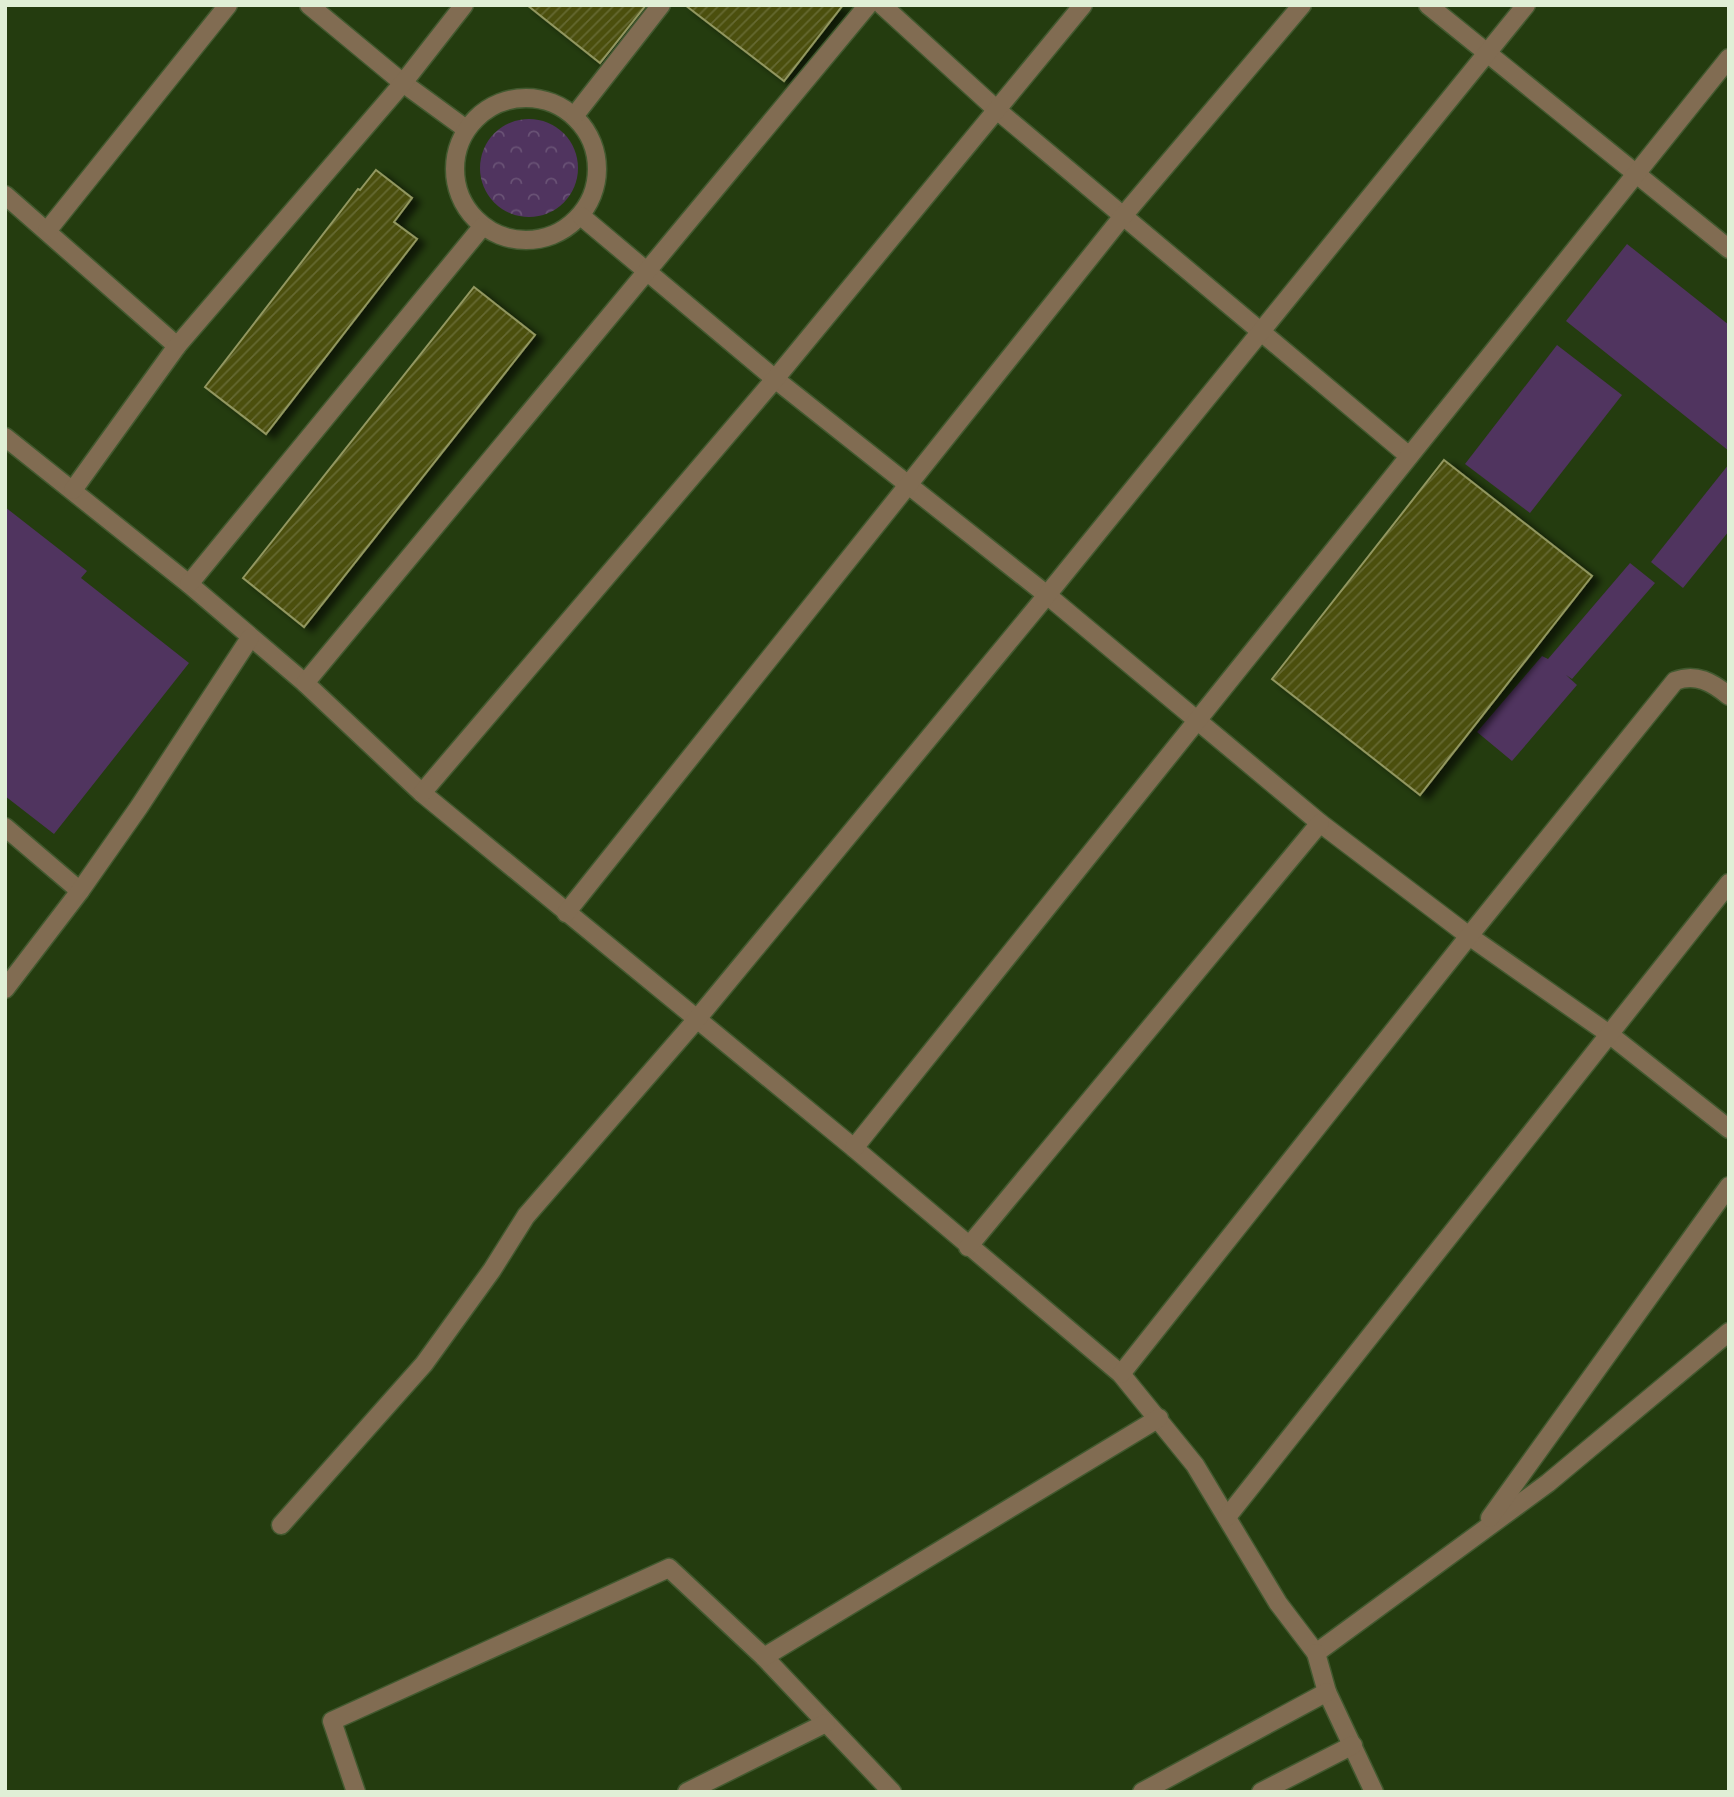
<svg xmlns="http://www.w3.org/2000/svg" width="1734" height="1797" viewBox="0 0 1734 1797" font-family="'Roboto Condensed',sans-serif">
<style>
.forest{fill:url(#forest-crowns)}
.pitch{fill:#50345f}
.building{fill:url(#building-hatch);stroke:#929760;stroke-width:2;filter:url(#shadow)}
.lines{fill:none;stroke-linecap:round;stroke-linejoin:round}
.street-casing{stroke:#42592f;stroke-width:21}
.street{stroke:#816c52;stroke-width:18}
</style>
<defs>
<pattern id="forest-crowns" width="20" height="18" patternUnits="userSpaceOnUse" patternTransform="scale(1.75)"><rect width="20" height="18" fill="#50345f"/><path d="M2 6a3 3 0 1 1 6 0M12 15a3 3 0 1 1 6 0" fill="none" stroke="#695275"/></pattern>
<pattern id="building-hatch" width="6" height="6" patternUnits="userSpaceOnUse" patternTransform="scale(1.75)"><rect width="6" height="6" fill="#4b4f0f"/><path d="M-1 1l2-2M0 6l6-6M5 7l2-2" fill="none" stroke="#656931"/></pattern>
<filter id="shadow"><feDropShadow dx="8" dy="4.5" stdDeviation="3.5" flood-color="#0009"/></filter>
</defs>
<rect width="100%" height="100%" fill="#243c0f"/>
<circle class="forest" cx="529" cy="168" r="49"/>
<g class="pitch">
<path d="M1627 244 1729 325V451L1566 321Z"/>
<path d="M1557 345 1622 395 1530 513 1465 464Z"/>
<path d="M1729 464V531L1683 588 1651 562Z"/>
<path d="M5 507 87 571 81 578 189 663 54 834 5 796Z"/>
<path d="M1630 563 1655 583 1572 679 1566 675 1577 685 1512 761 1477 732 1542 656 1548 659Z"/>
</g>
<g class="building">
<path d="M527 5H646L600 63Z"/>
<path d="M685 5H843L784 81Z"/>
<path d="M376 170 412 198 394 222 417 239 266 434 205 387 358 189 360 190Z"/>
<path d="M474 287 535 335 304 627 243 578Z"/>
<path d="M1444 460 1592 576 1420 795 1272 679Z"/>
</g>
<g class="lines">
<g class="street-casing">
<g id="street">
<path d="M309 5 403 83 466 129"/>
<path d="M882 5 997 110 1409 456"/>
<path d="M1428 5 1729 249"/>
<circle cx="526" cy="169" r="71"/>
<path d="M575 115 661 5"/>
<path d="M5 195 177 346"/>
<path d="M581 216 775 379 1047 595 1320 823 1469 936 1609 1034 1729 1129"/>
<path d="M47 231 228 5"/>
<path d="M5 437 189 584 305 683 422 793 854 1148 1121 1374 1195 1465 1278 1603 1316 1653 1548 1483 1729 1332"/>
<path d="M73 490 177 346 403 83 464 5"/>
<path d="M189 584 482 227"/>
<path d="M305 683 868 5"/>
<path d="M422 793 775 379 1083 5"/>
<path d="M5 827 80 891"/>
<path d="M566 913 1123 216 1302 5"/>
<path d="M5 989 80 891 139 807 250 638"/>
<path d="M854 1148 1729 58"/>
<path d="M968 1247 1320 823"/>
<path d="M1121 1374 1469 936 1675 681C1696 673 1712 682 1729 696"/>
<path d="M1227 1517 1729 883"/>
<path d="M1490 1518 1729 1186"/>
<path d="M281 1525 424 1364 492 1270 526 1216 697 1019 1047 595 1526 5"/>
<path d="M1316 1653 1327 1692 1374 1792"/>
<path d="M764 1657 892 1792"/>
<path d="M356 1792 332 1721 669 1568 764 1657 1159 1418"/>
<path d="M687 1792 826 1723"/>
<path d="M1142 1792 1327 1692"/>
<path d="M1261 1792 1353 1745"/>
</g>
</g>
<use href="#street" class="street"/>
</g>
<rect width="1734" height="1797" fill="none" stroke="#e0efd6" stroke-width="14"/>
</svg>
